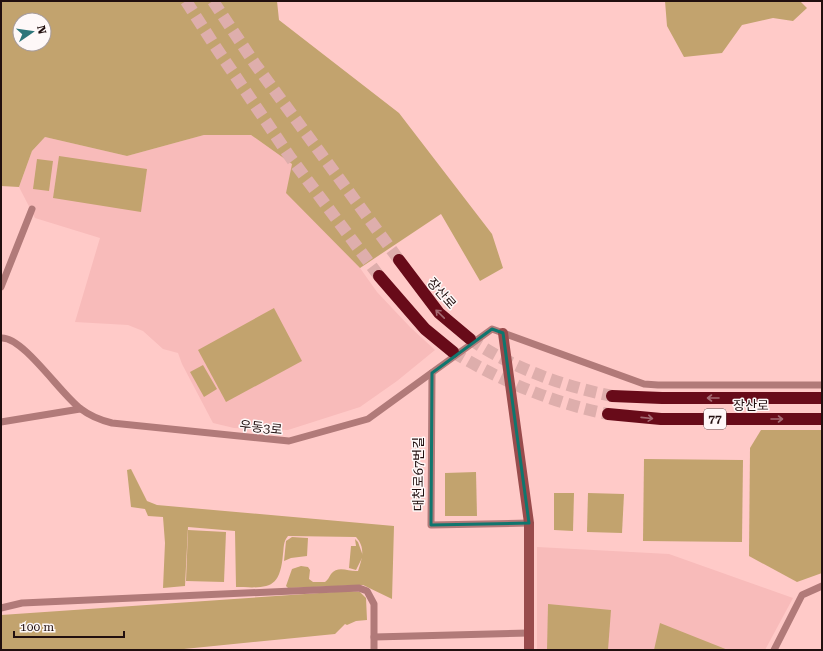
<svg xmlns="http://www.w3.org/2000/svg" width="823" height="651" viewBox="0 0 823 651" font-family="'Roboto Serif','Noto Sans KR',serif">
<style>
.built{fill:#f8bbba}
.green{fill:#c2a36e;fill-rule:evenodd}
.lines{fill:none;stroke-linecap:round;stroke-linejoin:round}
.highway-tunnel{stroke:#deaeac;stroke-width:12;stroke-dasharray:12 6;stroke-linecap:butt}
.street{stroke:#b17a79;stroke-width:7}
.secondary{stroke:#994b4c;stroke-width:10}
.highway{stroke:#680b19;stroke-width:12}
.oneway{stroke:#a46a72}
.marked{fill:none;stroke:#0f766e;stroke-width:3;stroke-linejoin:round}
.labels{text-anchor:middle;stroke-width:3;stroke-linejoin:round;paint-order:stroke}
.shield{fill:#fef8f8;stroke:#635555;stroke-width:1}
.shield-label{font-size:12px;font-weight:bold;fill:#210f0f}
.street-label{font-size:13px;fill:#210f0f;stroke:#fef8f8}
</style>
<rect width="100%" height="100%" fill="#ffcac8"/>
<g class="built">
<path d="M204 135H251L292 164 287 193 360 268 377 292 410 327 435 350 397 381 360 407 288 430 234 428 213 423 182 364 178 353 163 349 143 331 128 325 75 322 100 238 35 218 19 187 32 151 45 137 127 156Z"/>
<path d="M537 547 669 554 793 598 765 650H537Z"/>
</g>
<g class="green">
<path d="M1 1H277L279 20 399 113 492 234 503 268 480 281 441 214 360 268 286 193 292 164 251 135H204L127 156 45 137 32 151 19 187 1 186ZM20 20H44V44H20Z"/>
<path d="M665 1H800L807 8 793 21 773 18 742 25 722 53 684 57 667 26Z"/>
<path d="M59 156 147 169 141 212 53 198Z"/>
<path d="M37 159 53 161 49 191 33 189Z"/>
<path d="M274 308 302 361 226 402 198 350Z"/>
<path d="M203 365 217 389 204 397 190 372Z"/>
<path d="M761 430H822V573L797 582 749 556 750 448Z"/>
<path d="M644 459 743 460 742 542 643 541Z"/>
<path d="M131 469 147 501 157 505 394 526 392 599 363 585 288 588 286 586 292 569 301 566 308 567 310 570 309 579 313 582H325C328 580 329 577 331 574 338 565 349 572 358 571 362 559 366 548 356 537L288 536C283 542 284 547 283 554 280 590 268 588 236 587L235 531 188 527 185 586 163 588 165 543 163 517 148 516 145 509 131 507 127 470Z"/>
<path d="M476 472 477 516H445V473Z"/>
<path d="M554 493H574L573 531 554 530Z"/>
<path d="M588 493 624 494 622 533 587 532Z"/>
<path d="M188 530 226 532 224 582 186 581Z"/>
<path d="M292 537 308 538 307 556 291 558 284 561 286 541Z"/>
<path d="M355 539 358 542 363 556 356 570 349 568 351 546H356Z"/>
<path d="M349 591 360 592 366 598 367 620 356 621 347 625 345 624 335 634 174 650H1V615Z"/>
<path d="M548 604 611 610 608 650H547Z"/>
<path d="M660 623 728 650H654Z"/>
</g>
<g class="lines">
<g class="highway-tunnel">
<path d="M186 1 213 43 290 157 379 276"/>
<path d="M213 1 255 64 399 260"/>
<path d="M470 339C512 368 563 386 612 396"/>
<path d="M453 352C501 381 553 403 608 414"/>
</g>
<g class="street">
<path d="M1 287 32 209"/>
<path d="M1 338C23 336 62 396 81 409 90 416 100 420 112 423L289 441 368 419 492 329 644 384 658 385H822"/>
<path d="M432 373 431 525 529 523"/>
<path d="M1 422 80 409"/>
<path d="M1 608 22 603 359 588 367 591 374 604V650"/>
<path d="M374 637 529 633"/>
<path d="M774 650 802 595 822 586"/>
</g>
<path class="secondary" d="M503 333 529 523V650"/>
<g class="highway">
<path d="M399 260 439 313 470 339"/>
<path d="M379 276 425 329 453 352"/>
<path d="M612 396 662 398H822"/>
<path d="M608 414 661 419H822"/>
</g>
</g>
<defs><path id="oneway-shaft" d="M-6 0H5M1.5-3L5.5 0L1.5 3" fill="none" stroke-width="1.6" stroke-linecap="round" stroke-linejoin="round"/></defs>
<g class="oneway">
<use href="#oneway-shaft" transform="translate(440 314) rotate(-136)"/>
<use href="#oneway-shaft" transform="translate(713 398) rotate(180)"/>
<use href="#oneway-shaft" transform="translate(647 418) rotate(6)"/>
<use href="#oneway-shaft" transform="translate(777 419)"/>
</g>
<path class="marked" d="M492 329 503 333 529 523 431 525 432 373Z"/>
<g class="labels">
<rect class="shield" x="704" y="409" width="22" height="20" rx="3"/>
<g class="shield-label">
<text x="715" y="423">77</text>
</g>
<g class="street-label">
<text transform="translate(442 293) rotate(49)" y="5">장산로</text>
<text x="751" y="410">장산로</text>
<text transform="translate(261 427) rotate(6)" y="5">우동3로</text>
<text transform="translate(418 474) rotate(-90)" y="5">대천로67번길</text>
</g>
</g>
<rect width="823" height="651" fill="none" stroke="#210f0f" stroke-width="4"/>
<g transform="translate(32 32) rotate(77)"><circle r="19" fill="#fef8f8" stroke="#a69b9b"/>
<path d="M0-3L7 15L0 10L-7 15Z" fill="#2d767a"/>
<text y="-6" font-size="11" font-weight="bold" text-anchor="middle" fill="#210f0f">N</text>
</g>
<path d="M14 631v6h110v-6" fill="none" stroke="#210f0f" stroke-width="2"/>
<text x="20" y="631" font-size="12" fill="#210f0f" stroke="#fef8f8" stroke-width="3" paint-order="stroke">100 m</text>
</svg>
